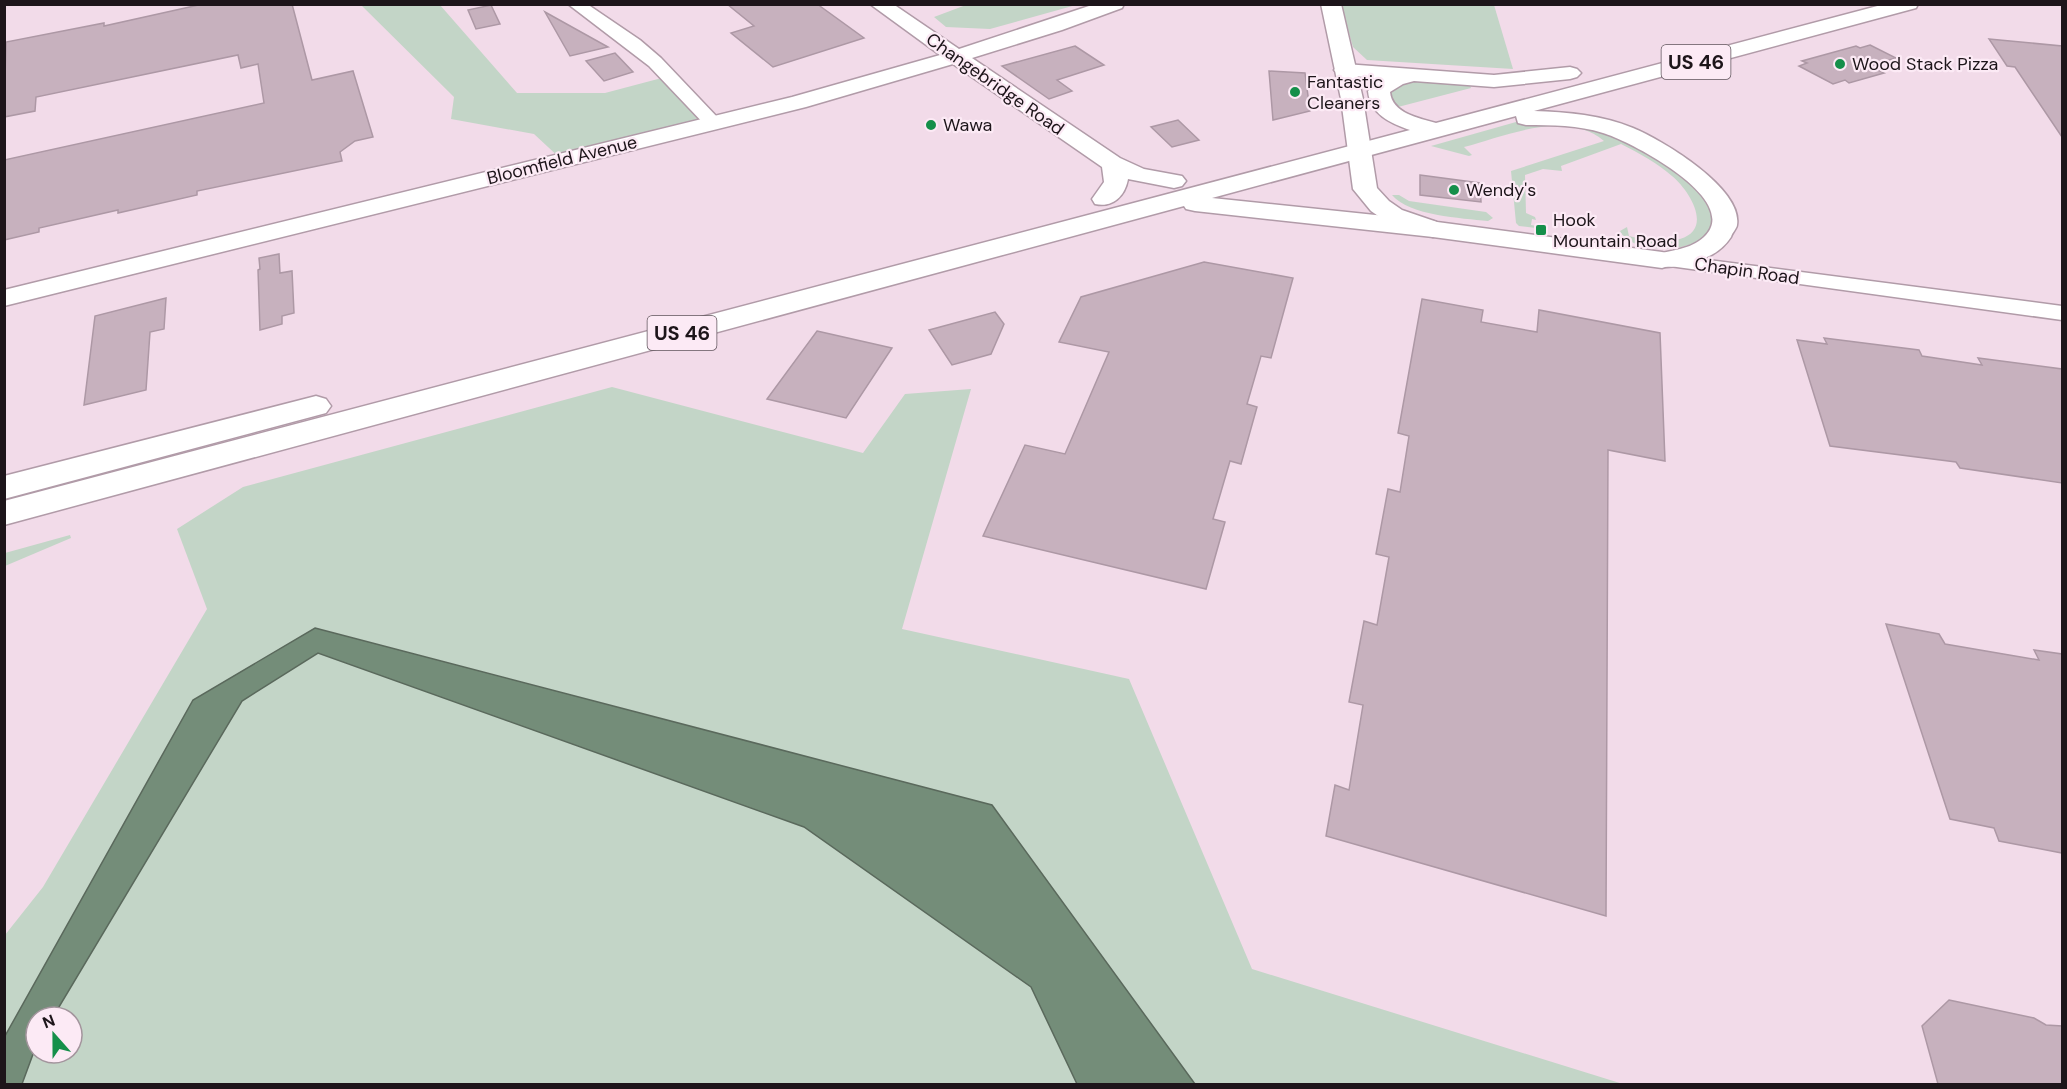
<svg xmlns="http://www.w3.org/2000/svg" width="2067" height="1089" viewBox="0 0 2067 1089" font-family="'DM Sans',sans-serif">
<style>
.green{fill:#c3d5c7}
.water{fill:#748d79;stroke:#5a695c;stroke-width:1.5}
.building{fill:#c7b1be;stroke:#ad98a5;stroke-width:1.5}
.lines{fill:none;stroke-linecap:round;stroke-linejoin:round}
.street-casing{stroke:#b19ba8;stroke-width:3}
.secondary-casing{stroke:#b19ba8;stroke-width:3}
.highway-casing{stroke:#b19ba8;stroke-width:3}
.street{fill:#fff;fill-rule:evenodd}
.secondary{fill:#fff;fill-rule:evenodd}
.highway{fill:#fff;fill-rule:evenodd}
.poi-dot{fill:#158f4a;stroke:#fceaf5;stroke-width:2}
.labels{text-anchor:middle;stroke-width:4.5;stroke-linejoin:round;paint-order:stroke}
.far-poi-label{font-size:18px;fill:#1d151a;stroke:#fceaf5;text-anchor:start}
.far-street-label{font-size:18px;fill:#1d151a;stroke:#fceaf5}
.shield{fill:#fceaf5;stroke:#60555c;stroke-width:1.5}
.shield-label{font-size:20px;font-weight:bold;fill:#1d151a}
</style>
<rect width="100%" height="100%" fill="#f2dbe9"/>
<g class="green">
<path d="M361 5H440L517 93H605L673 75 716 122 562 160 534 134 451 119 454 97Z"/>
<path d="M966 5V4L1076 5 990 29 946 27 934 17Z"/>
<path d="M1341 5H1494L1513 69 1367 60 1353 47Z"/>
<path d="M1412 81 1470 85 1471 88 1398 107 1391 99 1390 93 1399 84Z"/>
<path d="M1532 121C1554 124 1578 125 1600 130 1630 137 1724 189 1711 227 1702 255 1631 255 1620 231L1627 227 1629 236C1645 240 1663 244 1680 239 1714 229 1689 190 1672 176 1657 163 1639 153 1621 144L1561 166 1562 171 1543 169 1525 175 1526 213 1535 217 1536 220 1532 219 1531 225 1537 226 1536 228 1519 226 1516 223 1511 171 1604 141C1566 109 1506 136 1464 147L1472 155 1469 156 1431 146 1516 122Z"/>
<path d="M1392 195H1399L1409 201 1486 212 1493 218 1488 221C1461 218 1410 216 1392 195Z"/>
<path d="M612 387 863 453 905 394 971 389 902 629 1129 679 1252 969 1623 1084H1195L992 805 316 628 193 700 5 1036V935L43 887 207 609 177 529 243 487Z"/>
<path d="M70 535 71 538 5 566V553Z"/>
<path d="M318 653 804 827 1031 987 1077 1084H22L36 1046V1053H72V1017H53L242 701Z"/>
</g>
<path class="water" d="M315 628 992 805 1195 1084H1077L1031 987 804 827 318 653 242 701 53 1017H36V1046L22 1084H5V1036L193 700Z"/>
<g class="building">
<path d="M203 4H292L312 80 353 71 373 137 355 141 340 152 342 161 197 191V195L118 213V210L39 228V232L4 240V160L264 103 258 64 241 68 238 55 36 97 35 111 4 117 6 42 104 23V26Z"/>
<path d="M727 4H817L864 38 773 67 731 33 754 26Z"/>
<path d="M491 5 500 24 476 29 468 10Z"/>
<path d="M545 12 608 47 570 56Z"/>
<path d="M1989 39 2062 46V137L2015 67 2007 66Z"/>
<path d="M1870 45 1896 58 1870 66 1884 73 1849 83 1845 80 1833 84 1799 66 1807 63 1802 61 1856 46 1860 48Z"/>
<path d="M1075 46 1104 65 1057 80 1072 91 1049 99 1002 66Z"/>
<path d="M615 53 633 72 604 81 586 61Z"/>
<path d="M1269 71 1305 73 1310 111 1273 120Z"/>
<path d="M1178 120 1199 140 1172 147 1151 127Z"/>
<path d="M1420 175 1480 183 1481 202 1420 195Z"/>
<path d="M279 254 280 273 292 271 294 313 282 316V324L260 330 258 270 260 269 259 258Z"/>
<path d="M1204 262 1293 278 1271 358 1261 356 1247 404 1257 407 1241 464 1230 461 1213 519 1225 522 1206 589 983 536 1025 445 1065 454 1109 352 1059 342 1081 297Z"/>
<path d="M166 298 164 329 150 332 146 390 84 405 95 316Z"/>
<path d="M1422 299 1483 310 1481 322 1537 332 1539 310 1660 333 1665 461 1608 450 1606 916 1326 836 1335 785 1349 790 1363 705 1349 702 1364 621 1377 625 1389 557 1376 554 1388 489 1400 492 1409 436 1398 433Z"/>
<path d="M995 312 1004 324 991 354 952 365 929 330Z"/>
<path d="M817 331 892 348 846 418 767 399Z"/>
<path d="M1824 338 1919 350 1922 356 1982 365 1978 358 2062 369V483L1960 468 1956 462 1830 446 1797 340 1827 344Z"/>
<path d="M1886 624 1939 634 1945 644 2039 660 2034 650 2062 654V853L1999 841 1994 828 1950 819Z"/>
<path d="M1949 1000 2034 1018 2046 1025 2062 1026V1084H1938L1922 1026Z"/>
</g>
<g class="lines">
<g class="street-casing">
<g id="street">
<path d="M568 4H587L640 40 661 58 719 119 722 123 719 127H707L649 66Z"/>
<path d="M1662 254 2062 306V320L1655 264 1651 260 1655 256Z"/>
</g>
</g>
<g class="secondary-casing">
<g id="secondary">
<path d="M870 4H893L959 49 1095 4H1124L1122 8 1062 30 972 58 1120 158 1144 169 1182 176 1186 181 1182 186 1174 188 1128 179C1125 196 1113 208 1095 204L1092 199 1104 182 1102 167 953 64 806 107 4 306V290L792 97 940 55Z"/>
<path d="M1321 4H1341L1363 99 1377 188 1389 201 1402 210 1437 222 1662 252 1671 255 1675 260 1671 265 1662 268 1433 237 1384 220 1371 211 1353 189 1341 99Z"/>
</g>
</g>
<g class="highway-casing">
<g id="highway">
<path d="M1885 4H1918L1916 8 1534 111C1567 112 1602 115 1633 128 1662 140 1743 188 1737 225 1737 228 1732 233 1731 237 1725 246 1717 253 1707 257 1691 264 1670 270 1653 265L1649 260 1653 255C1671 250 1690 250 1704 237 1744 200 1630 141 1603 133 1578 125 1552 125 1526 125L1518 123 1516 116 1212 198 1433 221 1442 224 1446 229 1442 234 1433 237 1195 211 1186 209 1184 206 4 525V501L1410 130C1390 123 1370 114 1368 91L1380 79 1338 74 1334 70 1338 66 1345 64 1494 75 1570 67 1577 69 1581 73 1577 77 1570 79 1494 87 1414 81 1403 84 1390 92C1392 113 1418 118 1436 123Z"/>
<path d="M316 396 326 399 331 406 326 413 4 499V476Z"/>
</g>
</g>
<use href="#street" class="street"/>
<use href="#secondary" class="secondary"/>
<use href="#highway" class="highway"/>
</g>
<g class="poi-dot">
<circle cx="1840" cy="64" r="6"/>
<circle cx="1295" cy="92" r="6"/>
<circle cx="931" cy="125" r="6"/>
<circle cx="1454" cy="190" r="6"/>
<rect x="1535" y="224" width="12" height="12" rx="3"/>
</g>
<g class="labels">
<g class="far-poi-label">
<text x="1852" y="70">Wood Stack Pizza</text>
<text x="1307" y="88">Fantastic<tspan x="1307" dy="21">Cleaners</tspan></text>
<text x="943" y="131">Wawa</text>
<text x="1466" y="196">Wendy's</text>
<text x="1553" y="226">Hook<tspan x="1553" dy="21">Mountain Road</tspan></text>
</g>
<g class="far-street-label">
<text transform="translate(995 84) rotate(35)" y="6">Changebridge Road</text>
<text transform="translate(562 160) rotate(-14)" y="6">Bloomfield Avenue</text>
<text transform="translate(1747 271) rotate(8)" y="6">Chapin Road</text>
</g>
<g class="shield">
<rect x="1661.5" y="45" width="69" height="34" rx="4.5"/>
<rect x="647.5" y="316" width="69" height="34" rx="4.5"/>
</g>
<g class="shield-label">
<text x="1696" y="69">US 46</text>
<text x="682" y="340">US 46</text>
</g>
</g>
<rect width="2067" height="1089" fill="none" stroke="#1d151a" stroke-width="12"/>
<g transform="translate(54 1035) rotate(339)"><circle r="28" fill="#fceaf5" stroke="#a3959d" stroke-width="1.5"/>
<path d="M0-4.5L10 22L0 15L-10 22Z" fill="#158f4a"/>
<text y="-9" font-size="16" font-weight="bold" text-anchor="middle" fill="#1d151a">N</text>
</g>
</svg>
